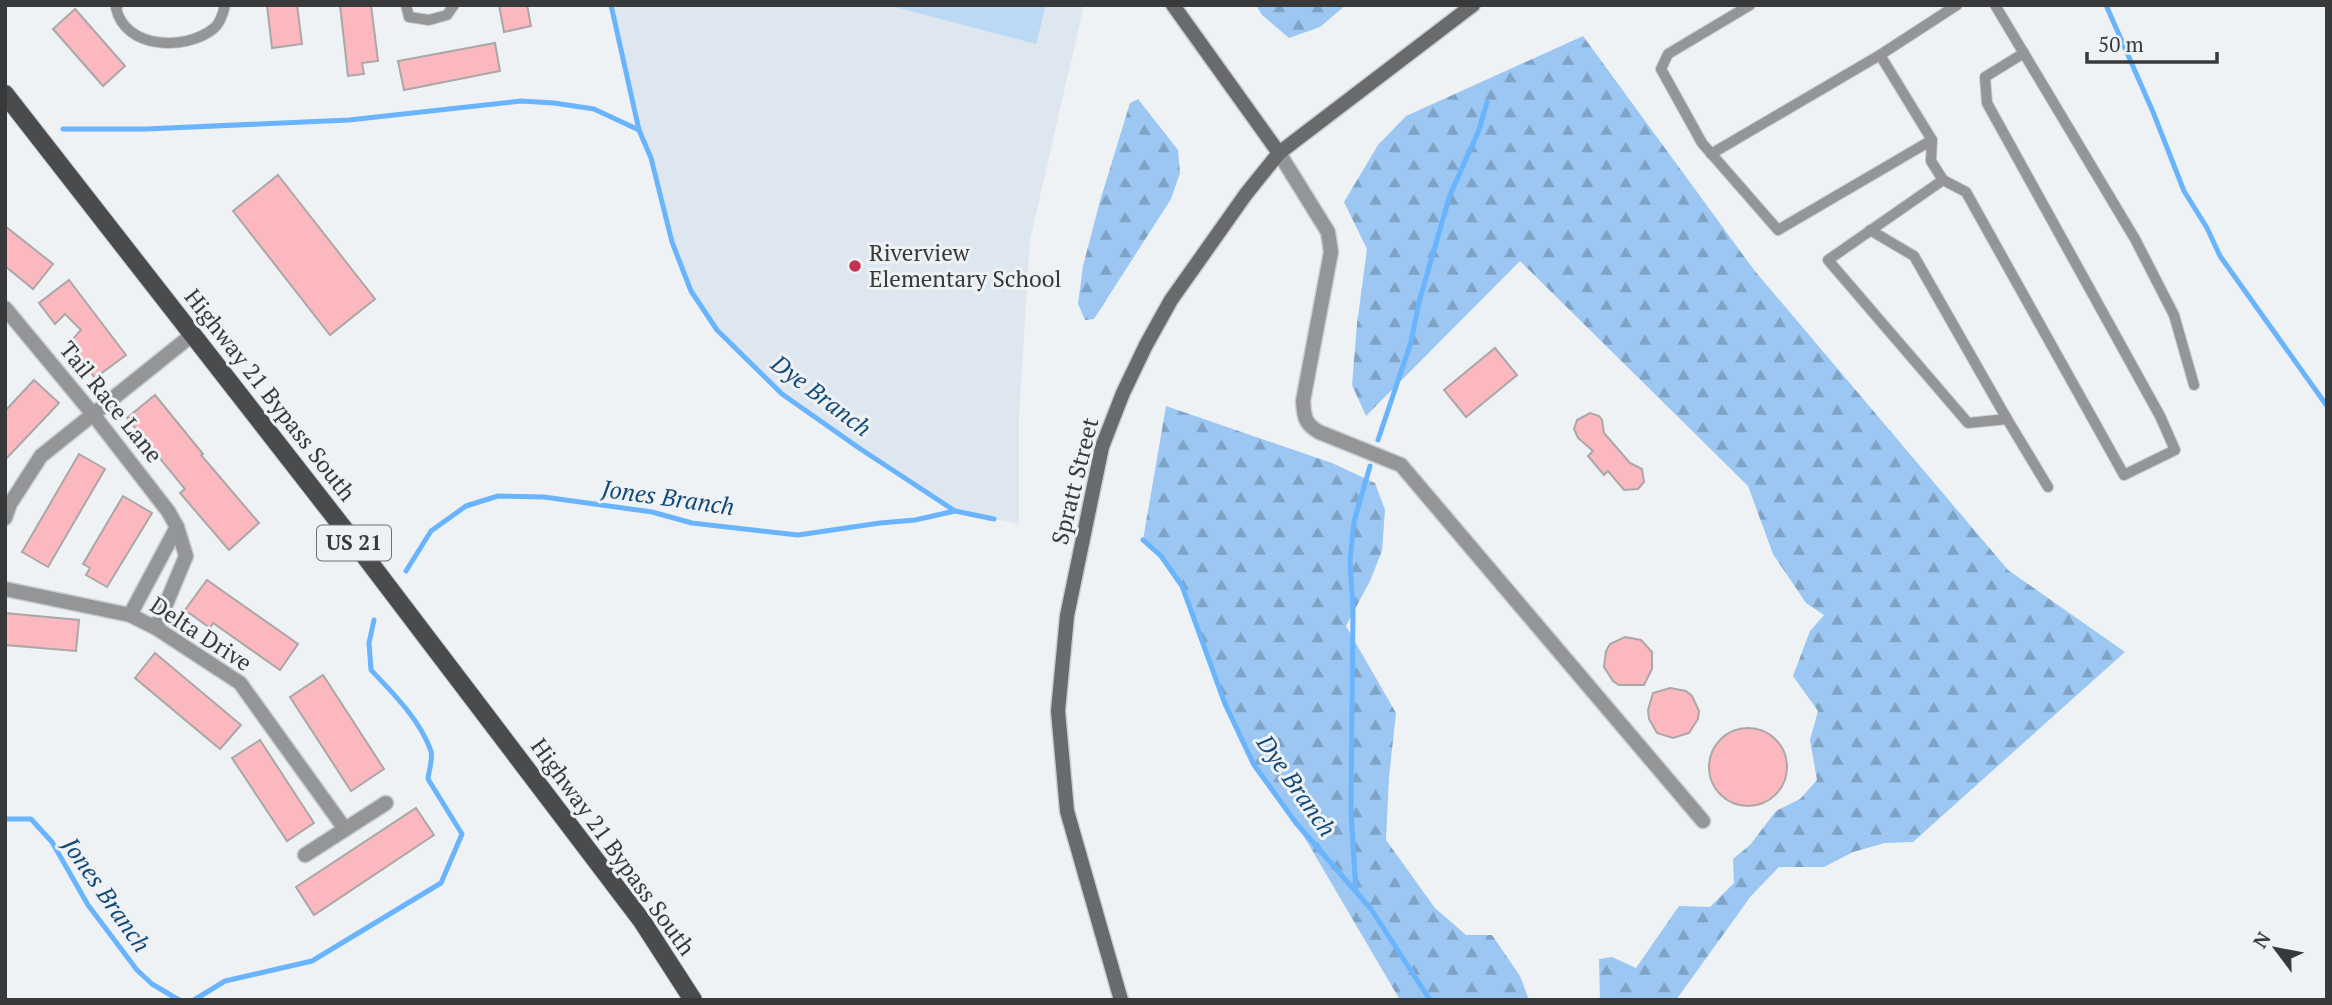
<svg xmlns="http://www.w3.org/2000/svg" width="2332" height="1005" viewBox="0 0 2332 1005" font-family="'PT Serif',serif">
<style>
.built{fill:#dee7f0}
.grass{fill:#bbd8f5}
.forest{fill:url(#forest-firs)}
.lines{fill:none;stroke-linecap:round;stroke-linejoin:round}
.stream{stroke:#69b4fc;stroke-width:5}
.building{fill:#fbb8be;stroke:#aca7a7;stroke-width:2}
.service-casing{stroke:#cacdd0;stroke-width:12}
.minor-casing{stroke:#cacdd0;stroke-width:17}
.secondary-casing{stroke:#cacdd0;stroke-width:17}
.primary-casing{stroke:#cacdd0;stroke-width:20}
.service{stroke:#949597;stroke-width:10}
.minor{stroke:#949597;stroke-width:14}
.secondary{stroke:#686a6b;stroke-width:14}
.primary{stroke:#494b4d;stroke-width:18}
.poi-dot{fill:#c23252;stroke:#eff2f5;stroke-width:2.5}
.labels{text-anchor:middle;stroke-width:6;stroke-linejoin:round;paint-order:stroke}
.shield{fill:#eff2f5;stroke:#6f7073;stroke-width:2}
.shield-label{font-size:21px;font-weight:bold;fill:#38393b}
.poi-label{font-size:23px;fill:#38393b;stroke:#eff2f5;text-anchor:start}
.street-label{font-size:23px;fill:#38393b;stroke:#eff2f5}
.water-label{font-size:24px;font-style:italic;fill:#134977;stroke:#eff2f5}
</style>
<defs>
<pattern id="forest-firs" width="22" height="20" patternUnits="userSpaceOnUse" patternTransform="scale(1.75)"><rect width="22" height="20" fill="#9bc7f2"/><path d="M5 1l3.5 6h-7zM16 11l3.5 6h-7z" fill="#7fa3c5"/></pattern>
</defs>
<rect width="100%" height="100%" fill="#eff2f5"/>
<path class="built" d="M611 5H1084L1030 240 1019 416V524L955 511 782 394 717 330 691 291 672 242 651 158 639 130Z"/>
<path class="grass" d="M887 5H1046L1036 44Z"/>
<g class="forest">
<path d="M1256 5H1346L1320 27 1289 38 1262 15Z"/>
<path d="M1583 36 1754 270 2008 570 2125 652 1913 842 1885 843 1853 852 1824 867H1779L1751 896 1676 1000H1600L1599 959 1612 957 1636 968 1679 906 1710 907 1734 883 1733 859 1750 845 1776 811 1800 799 1817 780 1810 740 1818 711 1793 676 1810 631 1824 615 1806 603 1773 554 1748 486 1520 261 1366 416 1352 385 1357 324 1367 249 1344 202 1378 145 1406 116Z"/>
<path d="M1138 99 1178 150 1180 173 1171 199 1094 319 1085 320 1078 304 1083 266 1100 201 1130 103Z"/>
<path d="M1166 406 1332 463 1375 483 1385 510 1382 551 1370 581 1346 626 1396 713 1389 777 1386 840 1435 908 1466 935H1492L1520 976 1529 1000H1400L1296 823 1254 765 1225 704 1182 586 1161 556 1143 540Z"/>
</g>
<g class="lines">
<g class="stream">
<path d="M611 5 639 130 651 158 672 242 691 291 717 330 782 394 859 448 955 511 994 519"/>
<path d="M2106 5 2153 112 2184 191 2207 228 2220 256 2327 406"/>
<path d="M63 129H146L349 120 521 101 554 103 594 109 639 130"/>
<path d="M1378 440 1411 342 1419 302 1450 195 1479 130 1487 102"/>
<path d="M1143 540 1161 556 1182 586 1225 704 1254 765 1296 823 1371 909 1430 1000"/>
<path d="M406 571 431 531 466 506 498 496 544 497 652 512 692 523 798 535 880 523 915 520 955 511"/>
<path d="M5 819H31L52 842 88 905 137 970 152 984 179 1000"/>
<path d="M1356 891 1351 813 1353 609 1350 561 1354 522 1370 466"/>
<path d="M194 1000 225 981 312 961 441 883 462 834 428 779C429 770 433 759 431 751 420 720 393 693 371 670L369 643 374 620"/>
</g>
</g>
<g class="building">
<path d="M267 5H297L302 44 272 48Z"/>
<path d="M340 5H371L378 61 362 63 364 74 348 76Z"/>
<path d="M499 5H527L531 26 504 32Z"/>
<path d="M75 9 125 66 103 86 53 29Z"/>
<path d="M495 43 500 71 404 90 398 61Z"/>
<path d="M278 175 375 299 330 335 233 211Z"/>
<path d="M5 226 53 264 33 289 5 266Z"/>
<path d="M69 280 126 355 95 378 69 343 81 330 65 314 55 324 39 303Z"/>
<path d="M1495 348 1517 375 1466 417 1444 390Z"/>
<path d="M34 380 59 403 5 460V411Z"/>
<path d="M155 395 203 454 201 455 259 523 229 550 180 493 185 489 127 418Z"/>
<path d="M1590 413 1599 416 1602 420 1604 433 1630 463 1642 469 1644 482 1638 489 1624 490 1608 471 1604 475 1588 456 1593 451 1578 438 1574 429 1577 420Z"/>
<path d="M79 454 105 469 48 567 22 552Z"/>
<path d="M123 496 152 513 107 587 86 575 90 568 83 564Z"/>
<path d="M207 580 298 644 280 670 213 623 210 628 185 610Z"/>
<path d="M5 613 79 620 76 651 5 645Z"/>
<path d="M1625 637 1641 640 1652 652V669L1644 685H1619L1613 681 1604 667 1606 651 1610 644Z"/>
<path d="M155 653 241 725 220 749 135 678Z"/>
<path d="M323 675 384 769 351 791 290 697Z"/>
<path d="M1670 688 1686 691 1692 696 1699 711 1698 719 1689 733 1673 738 1657 733 1649 719 1648 710 1653 693Z"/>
<circle cx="1748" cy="767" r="39"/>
<path d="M260 740 314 823 287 841 232 758Z"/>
<path d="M416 808 434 835 314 915 296 887Z"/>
</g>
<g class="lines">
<g class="service-casing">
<g id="service">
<path d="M118 5 116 8C125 49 185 51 213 29 220 24 223 14 225 5"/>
<path d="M406 5 409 17 429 20 447 15 454 5"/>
<path d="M1750 5 1668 54 1661 69 1702 143 1778 230 1932 140"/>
<path d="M1995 5 2135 239 2174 315 2194 385"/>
<path d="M1880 55 1932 140 1931 161 1943 180 1828 260 1968 423 2007 419 2048 487"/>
<path d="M1711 154 1880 55 1957 5"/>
<path d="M1943 180 1966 192 2124 475 2175 450 2160 416 1987 103 1985 77 2024 53"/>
<path d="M1870 230 1914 256 2007 419"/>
</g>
</g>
<g class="minor-casing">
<g id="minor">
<path d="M1279 153 1328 232 1331 252 1303 401C1304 417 1305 424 1319 432L1401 465 1703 821"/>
<path d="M5 308 92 413 168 511 177 527 186 556 156 628"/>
<path d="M5 518 10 504 41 456 192 335"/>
<path d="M5 589 130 615 156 628 240 683 345 829"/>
<path d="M130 615 177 527"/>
<path d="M305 855 386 803"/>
</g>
</g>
<g class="secondary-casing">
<g id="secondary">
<path d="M1173 5 1279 153"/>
<path d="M1121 1000 1067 811 1058 711 1067 616 1102 447 1123 393 1146 345 1171 300 1246 194 1279 153 1473 5"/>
</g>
</g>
<g class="primary-casing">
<path id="primary" d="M5 94 348 534 642 921 693 1000"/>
</g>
<use href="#service" class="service"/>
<use href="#minor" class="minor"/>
<use href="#secondary" class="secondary"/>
<use href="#primary" class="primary"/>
</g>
<circle class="poi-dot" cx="855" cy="266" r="7"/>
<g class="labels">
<rect class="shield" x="317" y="525.5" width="74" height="35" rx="5"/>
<g class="shield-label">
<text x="354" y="550">US 21</text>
</g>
<g class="poi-label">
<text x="869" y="261">Riverview<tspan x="869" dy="26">Elementary School</tspan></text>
</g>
<g class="street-label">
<text transform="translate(270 395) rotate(52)" y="8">Highway 21 Bypass South</text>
<text transform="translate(111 402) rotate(51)" y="8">Tail Race Lane</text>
<text transform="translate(1075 481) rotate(-76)" y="8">Spratt Street</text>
<text transform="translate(201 634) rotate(33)" y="8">Delta Drive</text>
<text transform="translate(613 847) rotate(54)" y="8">Highway 21 Bypass South</text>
</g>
<g class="water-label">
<text transform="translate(821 396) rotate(37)" y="8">Dye Branch</text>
<text transform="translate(668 498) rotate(8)" y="8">Jones Branch</text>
<text transform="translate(1296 786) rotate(55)" y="8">Dye Branch</text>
<text transform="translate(106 895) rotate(55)" y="8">Jones Branch</text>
</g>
</g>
<rect width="2332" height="1005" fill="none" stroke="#38393b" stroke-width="14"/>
<g transform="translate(2276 949) rotate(302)" stroke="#eff2f5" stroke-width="5" paint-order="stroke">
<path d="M0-5L12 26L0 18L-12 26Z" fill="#38393b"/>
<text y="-10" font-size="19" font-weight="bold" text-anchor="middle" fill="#38393b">N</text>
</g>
<path d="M2087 52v10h130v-10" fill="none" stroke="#38393b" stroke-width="3.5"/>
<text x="2098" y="52" font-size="21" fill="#38393b" stroke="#eff2f5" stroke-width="5" paint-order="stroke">50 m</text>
</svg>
